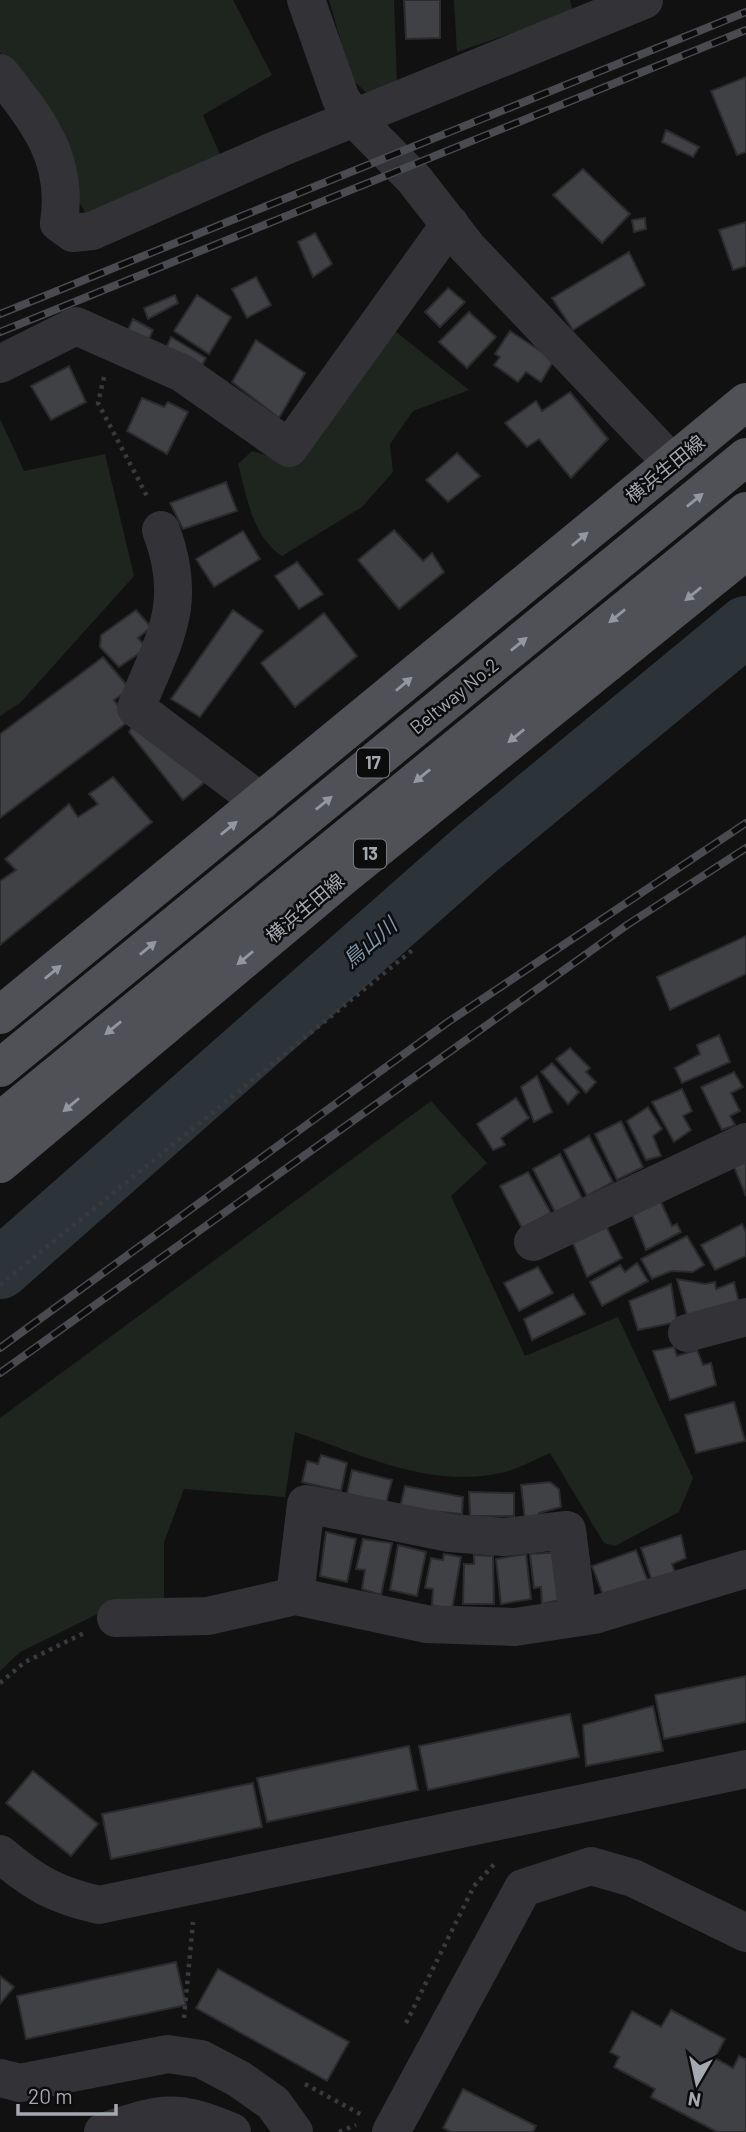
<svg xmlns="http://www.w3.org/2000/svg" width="746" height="2132" viewBox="0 0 746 2132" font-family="Barlow,'Noto Sans JP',sans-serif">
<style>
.green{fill:#1e251e}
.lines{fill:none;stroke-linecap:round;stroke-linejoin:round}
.river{stroke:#2c3439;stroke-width:60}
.building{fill:#404145;stroke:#2b2b2e;stroke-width:2}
.path{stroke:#393a3e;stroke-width:4.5;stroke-dasharray:3.5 5;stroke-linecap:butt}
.minor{stroke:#333337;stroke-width:38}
.major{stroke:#4f5156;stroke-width:38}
.rail-casing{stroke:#4a4b50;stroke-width:8}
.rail{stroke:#0c0c0d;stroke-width:5;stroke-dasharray:16;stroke-linecap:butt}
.oneway{fill:#93979f}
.labels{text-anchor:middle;stroke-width:5;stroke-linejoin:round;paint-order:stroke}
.shield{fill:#0c0c0d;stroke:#767a80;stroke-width:2}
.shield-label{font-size:18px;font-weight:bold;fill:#a4a9b1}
.street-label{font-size:19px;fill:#a4a9b1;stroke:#0c0c0d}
.water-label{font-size:21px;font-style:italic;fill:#7e97a9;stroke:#0c0c0d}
</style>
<rect width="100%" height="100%" fill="#111112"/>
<g class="green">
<path d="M0 0H233L272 75 203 115 222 159 89 219 76 196 53 119 0 52Z"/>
<path d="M329 0H394L397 84 370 96 352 79Z"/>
<path d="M454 0H570L573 12 457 52Z"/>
<path d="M395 331 469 390 413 411 390 444 393 472 362 507 282 556C252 536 247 497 238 464L252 451 295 464Z"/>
<path d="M0 419 24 471 105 454 134 576 20 703 0 716Z"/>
<path d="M431 1101 487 1163 451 1196 525 1356 618 1317 693 1478 679 1512 615 1546 604 1543 550 1453C536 1459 520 1468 505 1472 432 1490 363 1455 295 1432L285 1497 184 1489 164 1542V1604L112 1607 20 1652 0 1671V1418Z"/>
</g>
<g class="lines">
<path class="river" d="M0 1269 475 850 746 626"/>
</g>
<g class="building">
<path d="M404 0H440V38L406 39Z"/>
<path d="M746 77V152L737 155 711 91Z"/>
<path d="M666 130 699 147 693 157 662 142Z"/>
<path d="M583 169 630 214 602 243 553 195Z"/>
<path d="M645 218 646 229 634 232 632 220Z"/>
<path d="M746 222V266L733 270 719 230Z"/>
<path d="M315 233 332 264 313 277 298 242Z"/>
<path d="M629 252 645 285 573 330 552 298Z"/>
<path d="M256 277 271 305 247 318 232 289Z"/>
<path d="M448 288 465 302 440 327 425 312Z"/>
<path d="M175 295 178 303 148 319 144 308Z"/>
<path d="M197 295 231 317 209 354 174 331Z"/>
<path d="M469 312 496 337 467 368 439 342Z"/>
<path d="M133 319 153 330 145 348 125 336Z"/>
<path d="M510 331 554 360 541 382 526 372 518 382 494 365 500 357 495 354Z"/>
<path d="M171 337 206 358 197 375 163 355Z"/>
<path d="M256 340 305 373 279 418 232 382Z"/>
<path d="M69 366 86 402 51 420 31 386Z"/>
<path d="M570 392 608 439 571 478 539 439 527 447 505 423 536 401 542 411Z"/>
<path d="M142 398 164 407 168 402 188 412 167 454 127 431Z"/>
<path d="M457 453 480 476 448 502 426 480Z"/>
<path d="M226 482 237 511 183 529 170 503Z"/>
<path d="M394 530 423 561 432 553 444 572 399 609 358 560Z"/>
<path d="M243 531 260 559 214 587 196 559Z"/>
<path d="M297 562 323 594 299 609 275 576Z"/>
<path d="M136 610 151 627 138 638 147 648 119 667 100 647 101 635Z"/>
<path d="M233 610 263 631 200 717 171 699Z"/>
<path d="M324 613 357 656 295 707 261 663Z"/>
<path d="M103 657 130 689 114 700 129 721 0 818V734Z"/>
<path d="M136 720 212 776 183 800 129 732Z"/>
<path d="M113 777 152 822 0 945V881L16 870 5 859 69 804 78 817 98 804 89 794Z"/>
<path d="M746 936V974L670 1010 657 977Z"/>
<path d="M719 1035 730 1062 682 1083 675 1068 700 1054 697 1045Z"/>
<path d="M570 1048 590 1068 586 1072 596 1082 586 1093 556 1059Z"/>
<path d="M552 1063 579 1092 568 1104 541 1072Z"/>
<path d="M734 1072 743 1087 731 1093 740 1111 730 1116 735 1125 722 1130 701 1087Z"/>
<path d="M537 1076 552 1112 534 1122 521 1087Z"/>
<path d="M682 1089 692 1111 683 1116 691 1130 674 1142 652 1102Z"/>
<path d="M516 1098 529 1118 501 1138 505 1145 493 1150 477 1124Z"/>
<path d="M648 1107 662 1129 653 1136 661 1156 646 1160 627 1121Z"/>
<path d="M621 1121 643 1167 617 1180 595 1134Z"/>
<path d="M589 1136 613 1182 587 1196 564 1150Z"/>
<path d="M560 1154 582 1198 556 1214 533 1169Z"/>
<path d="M746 1160V1196L734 1167Z"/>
<path d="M528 1172 551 1213 522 1228 500 1186Z"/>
<path d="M660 1200 672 1226 677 1224 681 1232 646 1250 632 1214Z"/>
<path d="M605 1224 622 1258 587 1277 572 1241Z"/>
<path d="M742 1224 746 1232V1256L715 1270 701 1245Z"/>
<path d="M687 1236 704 1265 693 1272 671 1271 652 1279 641 1259Z"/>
<path d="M637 1263 648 1281 602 1306 590 1282 620 1265 625 1272Z"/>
<path d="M538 1267 553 1293 519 1311 504 1283Z"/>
<path d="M677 1279 705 1284 715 1282 716 1289 734 1282 739 1303 688 1319Z"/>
<path d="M671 1284 677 1322 638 1330 629 1301Z"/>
<path d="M573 1294 585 1314 532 1340 524 1319Z"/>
<path d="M674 1347 677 1356 697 1350 703 1365 711 1363 716 1385 670 1400 653 1351Z"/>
<path d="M734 1402 745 1441 696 1453 685 1415Z"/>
<path d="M321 1455 347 1463 341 1491 302 1482 307 1461 318 1464Z"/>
<path d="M352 1470 392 1480 386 1503 347 1494Z"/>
<path d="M550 1482 559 1489 561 1507 539 1513 540 1519 525 1520 521 1485Z"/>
<path d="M405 1486 463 1497 462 1514 420 1510 399 1512Z"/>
<path d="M469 1492 514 1493V1516H470Z"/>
<path d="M326 1532 356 1539 347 1582 320 1576Z"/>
<path d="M681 1535 686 1558 672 1564 676 1575 652 1581 641 1548Z"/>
<path d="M363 1539 392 1543 381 1595 362 1589 365 1570 356 1569Z"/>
<path d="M398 1545 426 1552 417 1596 390 1590Z"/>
<path d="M636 1550 648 1582 605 1600 592 1566Z"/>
<path d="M560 1552 564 1599 542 1604 541 1587 534 1588 530 1554Z"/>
<path d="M444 1554 461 1557 452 1610 432 1605 433 1589 425 1588 431 1558 443 1560Z"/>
<path d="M526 1554 531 1599 501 1604 496 1559Z"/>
<path d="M474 1555 493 1556 494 1604H463L464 1564H474Z"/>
<path d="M746 1676V1722L664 1739 655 1695Z"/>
<path d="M653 1706 663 1751 586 1766 583 1725Z"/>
<path d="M570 1714 579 1757 428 1790 419 1746Z"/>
<path d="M409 1746 418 1790 267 1822 257 1778Z"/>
<path d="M33 1771 98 1824 71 1856 6 1803Z"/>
<path d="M253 1783 262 1827 111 1859 102 1814Z"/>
<path d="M176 1962 186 2005 26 2039 17 1996Z"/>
<path d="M218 1969 349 2042 327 2081 196 2008Z"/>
<path d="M0 1976 14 1987 0 2004Z"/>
<path d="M671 2010 725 2039 715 2058 733 2068 739 2056 746 2059V2132H717L651 2097 655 2089 614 2067 619 2057 610 2052 632 2011 661 2027Z"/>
<path d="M463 2089 536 2126 533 2132H451L443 2128Z"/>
</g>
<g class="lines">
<g class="path">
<path d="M104 377 98 403 148 498"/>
<path d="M0 1285 415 948"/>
<path d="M0 1683 25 1662 86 1632"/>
<path d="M184 2018 193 1922"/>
<path d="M406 2023 474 1886 497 1861"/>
<path d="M305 2084 362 2115"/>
<path d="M339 2132 356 2125"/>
</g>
<g class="minor">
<path d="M306 0 341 99 353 117 414 179 467 247 672 463"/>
<path d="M0 73C38 121 69 159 59 223L73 233 92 231 278 149 644 0"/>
<path d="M0 364 76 326 182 373 289 448 450 224"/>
<path d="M161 530C189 604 164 639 136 708L261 802"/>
<path d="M533 1242 746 1142"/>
<path d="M687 1333 746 1317"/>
<path d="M295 1596 306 1504 450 1533 504 1537 567 1530 578 1617"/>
<path d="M116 1618 208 1616 295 1596 426 1624 515 1627 594 1615 746 1569"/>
<path d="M0 1854C34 1883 55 1895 99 1905L746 1769"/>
<path d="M0 2078 20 2083 168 2054 201 2059 239 2079 273 2103 294 2132"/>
<path d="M103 2132C161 2113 173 2107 232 2132"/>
<path d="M391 2132 523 1888 591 1866 633 1878 746 1933"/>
</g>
<g class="major">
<path d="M0 1015 746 402"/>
<path d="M0 1068 746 457"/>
<path d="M0 1121 746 511"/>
<path d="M0 1164 345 875 746 551"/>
</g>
<g class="rail-casing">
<g id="rail">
<path d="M0 314 746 12"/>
<path d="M0 332 746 30"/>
<path d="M0 1348 448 1022 746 823"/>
<path d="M0 1373 627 925 746 848"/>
</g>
</g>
<use href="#rail" class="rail"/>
</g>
<defs><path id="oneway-solid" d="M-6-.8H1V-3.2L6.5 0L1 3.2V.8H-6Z" transform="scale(1.75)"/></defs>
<g class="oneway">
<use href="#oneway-solid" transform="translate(695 500) rotate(-39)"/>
<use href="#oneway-solid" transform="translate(580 539) rotate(-40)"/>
<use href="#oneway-solid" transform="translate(693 594) rotate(141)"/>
<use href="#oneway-solid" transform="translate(617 616) rotate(141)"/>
<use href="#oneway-solid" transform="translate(519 644) rotate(-39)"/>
<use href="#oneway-solid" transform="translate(404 684) rotate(-40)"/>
<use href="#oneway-solid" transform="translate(516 736) rotate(141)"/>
<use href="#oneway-solid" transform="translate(422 776) rotate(141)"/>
<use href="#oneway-solid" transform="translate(324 803) rotate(-39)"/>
<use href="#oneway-solid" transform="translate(229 828) rotate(-39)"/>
<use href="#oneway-solid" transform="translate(148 948) rotate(-39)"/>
<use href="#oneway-solid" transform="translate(245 958) rotate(140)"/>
<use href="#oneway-solid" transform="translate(53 972) rotate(-39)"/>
<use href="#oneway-solid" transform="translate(113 1028) rotate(141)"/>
<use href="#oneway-solid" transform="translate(71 1105) rotate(140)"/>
</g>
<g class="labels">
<g class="shield">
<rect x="357" y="748.5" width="32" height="29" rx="5"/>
<rect x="354" y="839.5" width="32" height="29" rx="5"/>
</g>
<g class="shield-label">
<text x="373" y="769">17</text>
<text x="370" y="860">13</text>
</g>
<g class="street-label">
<text transform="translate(665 469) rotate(-39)" y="7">横浜生田線</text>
<text transform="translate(454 696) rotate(-39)" y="7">Beltway No.2</text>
<text transform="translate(305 908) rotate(-40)" y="7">横浜生田線</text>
</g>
<g class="water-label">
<text transform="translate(370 943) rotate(-41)" y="7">鳥山川</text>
</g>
</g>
<g transform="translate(697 2083) rotate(189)" stroke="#0c0c0d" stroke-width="5" paint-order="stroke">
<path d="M0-5L12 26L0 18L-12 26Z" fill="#a4a9b1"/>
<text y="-10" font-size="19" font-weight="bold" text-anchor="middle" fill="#a4a9b1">N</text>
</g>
<path d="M18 2104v10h98v-10" fill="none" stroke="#a4a9b1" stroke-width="3.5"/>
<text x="28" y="2104" font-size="21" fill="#a4a9b1" stroke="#0c0c0d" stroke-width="5" paint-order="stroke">20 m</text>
</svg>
